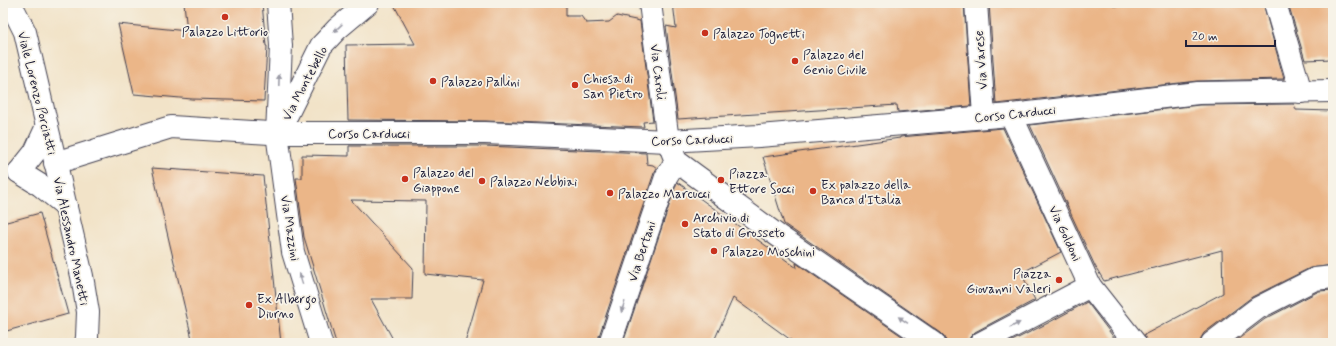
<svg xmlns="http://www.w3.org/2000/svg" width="1336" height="346" viewBox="0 0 1336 346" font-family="Mynerve,sans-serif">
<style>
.building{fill:#ebb688}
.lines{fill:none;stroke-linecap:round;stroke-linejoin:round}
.street-casing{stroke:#413f50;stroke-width:24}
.street{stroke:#fff;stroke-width:22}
.oneway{fill:#9c9ca7}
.poi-dot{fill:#c8321e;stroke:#f7f3e8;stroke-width:1.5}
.labels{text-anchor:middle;stroke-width:3.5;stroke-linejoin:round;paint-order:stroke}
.poi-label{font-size:13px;fill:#22223b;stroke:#f7f3e8;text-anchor:start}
.street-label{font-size:13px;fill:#22223b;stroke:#f7f3e8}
</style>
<rect width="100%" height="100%" fill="#f7f3e8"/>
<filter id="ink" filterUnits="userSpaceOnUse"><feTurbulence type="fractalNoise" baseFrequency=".025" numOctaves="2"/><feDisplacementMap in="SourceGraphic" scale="8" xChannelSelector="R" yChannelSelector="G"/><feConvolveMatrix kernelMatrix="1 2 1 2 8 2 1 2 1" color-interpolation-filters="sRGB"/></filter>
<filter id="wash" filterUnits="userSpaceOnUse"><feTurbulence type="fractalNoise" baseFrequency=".012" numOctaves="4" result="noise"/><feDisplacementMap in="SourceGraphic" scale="16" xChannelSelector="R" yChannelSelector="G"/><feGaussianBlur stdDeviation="0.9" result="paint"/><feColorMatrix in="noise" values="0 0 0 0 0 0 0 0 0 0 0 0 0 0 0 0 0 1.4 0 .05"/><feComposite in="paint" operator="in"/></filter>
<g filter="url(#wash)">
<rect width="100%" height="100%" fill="#f2e3c8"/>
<g id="blocks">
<g class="building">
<path d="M184 3H262L266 46H267L264 101 192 99 134 94 118 24 187 31Z"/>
<path d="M393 3H566V16H581L586 23 609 22 617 16 640 21 653 121 643 122 644 127 486 121 348 120 346 45 415 44Z"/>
<path d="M673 3H964L971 106 898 112 897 105 678 119 666 26 676 28Z"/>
<path d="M989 3H1112L1113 6 1181 4V3H1263L1284 79 1197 81 996 104Z"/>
<path d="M1288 3H1333V59L1305 60Z"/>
<path d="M1294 104 1296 110 1333 111V265L1310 268 1252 297 1204 333 1201 338 1200 343H1147L1144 335 1223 293 1222 250 1104 281 1095 266 1030 125 1199 105Z"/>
<path d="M1003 128 1061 252 1021 273 1035 300 975 332 970 337 969 343H946L945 337 941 333 784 224 763 157 900 138V137Z"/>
<path d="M349 146H485L646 153 647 164 653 165 657 168 654 173 598 339V343H465L483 280 425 274 426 201 351 200 413 268 412 299H371L395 343H336L304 237 296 178H302V155L349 156Z"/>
<path d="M152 168 263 176 281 343H193Z"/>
<path d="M677 182 797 268 796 263 912 343H795L733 298 713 343H623Z"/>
<path d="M40 213 68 314 3 332V223Z"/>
<path d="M1333 290V343H1233L1265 319 1319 291Z"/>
<path d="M1087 302 1118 343H1008L1048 323Z"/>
</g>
</g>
</g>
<g filter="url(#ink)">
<use href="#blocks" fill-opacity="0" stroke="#413f50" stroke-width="1"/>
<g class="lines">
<g class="street-casing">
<g id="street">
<path d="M8 3 15 12 25 32 82 276 88 312 87 337 86 343"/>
<path d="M278 3 281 46 277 133 293 252 321 343"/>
<path d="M650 3 668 141 676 161 777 235 934 343"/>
<path d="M976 3 984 116"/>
<path d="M1275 3 1301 92"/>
<path d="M1011 115 1090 286 1135 343"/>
<path d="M281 127 321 46 337 29 368 3"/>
<path d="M55 163 171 127 270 133H485L668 141 759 136 1011 115 1198 93 1333 91"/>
<path d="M19 172 40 185 66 206"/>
<path d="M19 172 35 152 47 126"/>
<path d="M610 343 666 177 676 161"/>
<path d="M981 343 1090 286"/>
<path d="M1212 343 1258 308 1315 279 1333 277"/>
</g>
</g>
<use href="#street" class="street"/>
</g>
<defs><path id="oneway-solid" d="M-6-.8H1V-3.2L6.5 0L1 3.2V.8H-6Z"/></defs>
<g class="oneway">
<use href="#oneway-solid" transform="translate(338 28) rotate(137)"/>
<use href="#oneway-solid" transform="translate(279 80) rotate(-88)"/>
<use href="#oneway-solid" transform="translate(301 279) rotate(-107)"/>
<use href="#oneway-solid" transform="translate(623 307) rotate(108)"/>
<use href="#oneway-solid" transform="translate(903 320) rotate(-146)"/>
<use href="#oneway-solid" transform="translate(1015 325) rotate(-28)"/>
</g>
</g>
<g class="poi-dot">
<circle cx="225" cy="17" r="4"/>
<circle cx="705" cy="33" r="4"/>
<circle cx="795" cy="61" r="4"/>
<circle cx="433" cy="81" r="4"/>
<circle cx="575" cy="85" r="4"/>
<circle cx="405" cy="179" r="4"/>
<circle cx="721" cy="180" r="4"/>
<circle cx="482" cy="181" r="4"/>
<circle cx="813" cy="191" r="4"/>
<circle cx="610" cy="193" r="4"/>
<circle cx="685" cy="224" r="4"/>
<circle cx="714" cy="251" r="4"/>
<circle cx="1059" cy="280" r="4"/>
<circle cx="249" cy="305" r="4"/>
</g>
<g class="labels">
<g class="poi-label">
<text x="225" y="36" text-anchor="middle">Palazzo Littorio</text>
<text x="713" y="38">Palazzo Tognetti</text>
<text x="803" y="59">Palazzo del<tspan x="803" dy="15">Genio Civile</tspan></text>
<text x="583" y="83">Chiesa di<tspan x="583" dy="15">San Pietro</tspan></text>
<text x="441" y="86">Palazzo Pallini</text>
<text x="413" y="177">Palazzo del<tspan x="413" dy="15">Giappone</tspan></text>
<text x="729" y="178">Piazza<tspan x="729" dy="15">Ettore Socci</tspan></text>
<text x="490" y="186">Palazzo Nebbiai</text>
<text x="821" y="189">Ex palazzo della<tspan x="821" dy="15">Banca d'Italia</tspan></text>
<text x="618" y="198">Palazzo Marcucci</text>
<text x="693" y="222">Archivio di<tspan x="693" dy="15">Stato di Grosseto</tspan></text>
<text x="722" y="256">Palazzo Moschini</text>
<text x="1051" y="278" text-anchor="end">Piazza<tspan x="1051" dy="15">Giovanni Valeri</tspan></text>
<text x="257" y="303">Ex Albergo<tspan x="257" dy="15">Diurno</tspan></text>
</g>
<g class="street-label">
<text transform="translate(980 60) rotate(-94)" y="5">Via Varese</text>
<text transform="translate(659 72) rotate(83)" y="5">Via Caroli</text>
<text transform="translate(304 83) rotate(-62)" y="5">Via Montebello</text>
<text transform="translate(38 93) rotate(76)" y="5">Viale Lorenzo Porciatti</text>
<text transform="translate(1015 113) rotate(-6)" y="5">Corso Carducci</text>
<text x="369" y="138">Corso Carducci</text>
<text transform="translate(692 139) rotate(-2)" y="5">Corso Carducci</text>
<text transform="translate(291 228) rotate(81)" y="5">Via Mazzini</text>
<text transform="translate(1066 233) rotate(65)" y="5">Via Goldoni</text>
<text transform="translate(72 241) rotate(78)" y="5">Via Alessandro Manetti</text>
<text transform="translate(641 251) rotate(-72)" y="5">Via Bertani</text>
</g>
</g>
<rect width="1336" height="346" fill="none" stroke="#f7f3e8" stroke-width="16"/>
<path d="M1186 40v6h89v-6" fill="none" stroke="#22223b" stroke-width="2"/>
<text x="1192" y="40" font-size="12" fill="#22223b" stroke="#f7f3e8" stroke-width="3" paint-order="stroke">20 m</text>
</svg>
